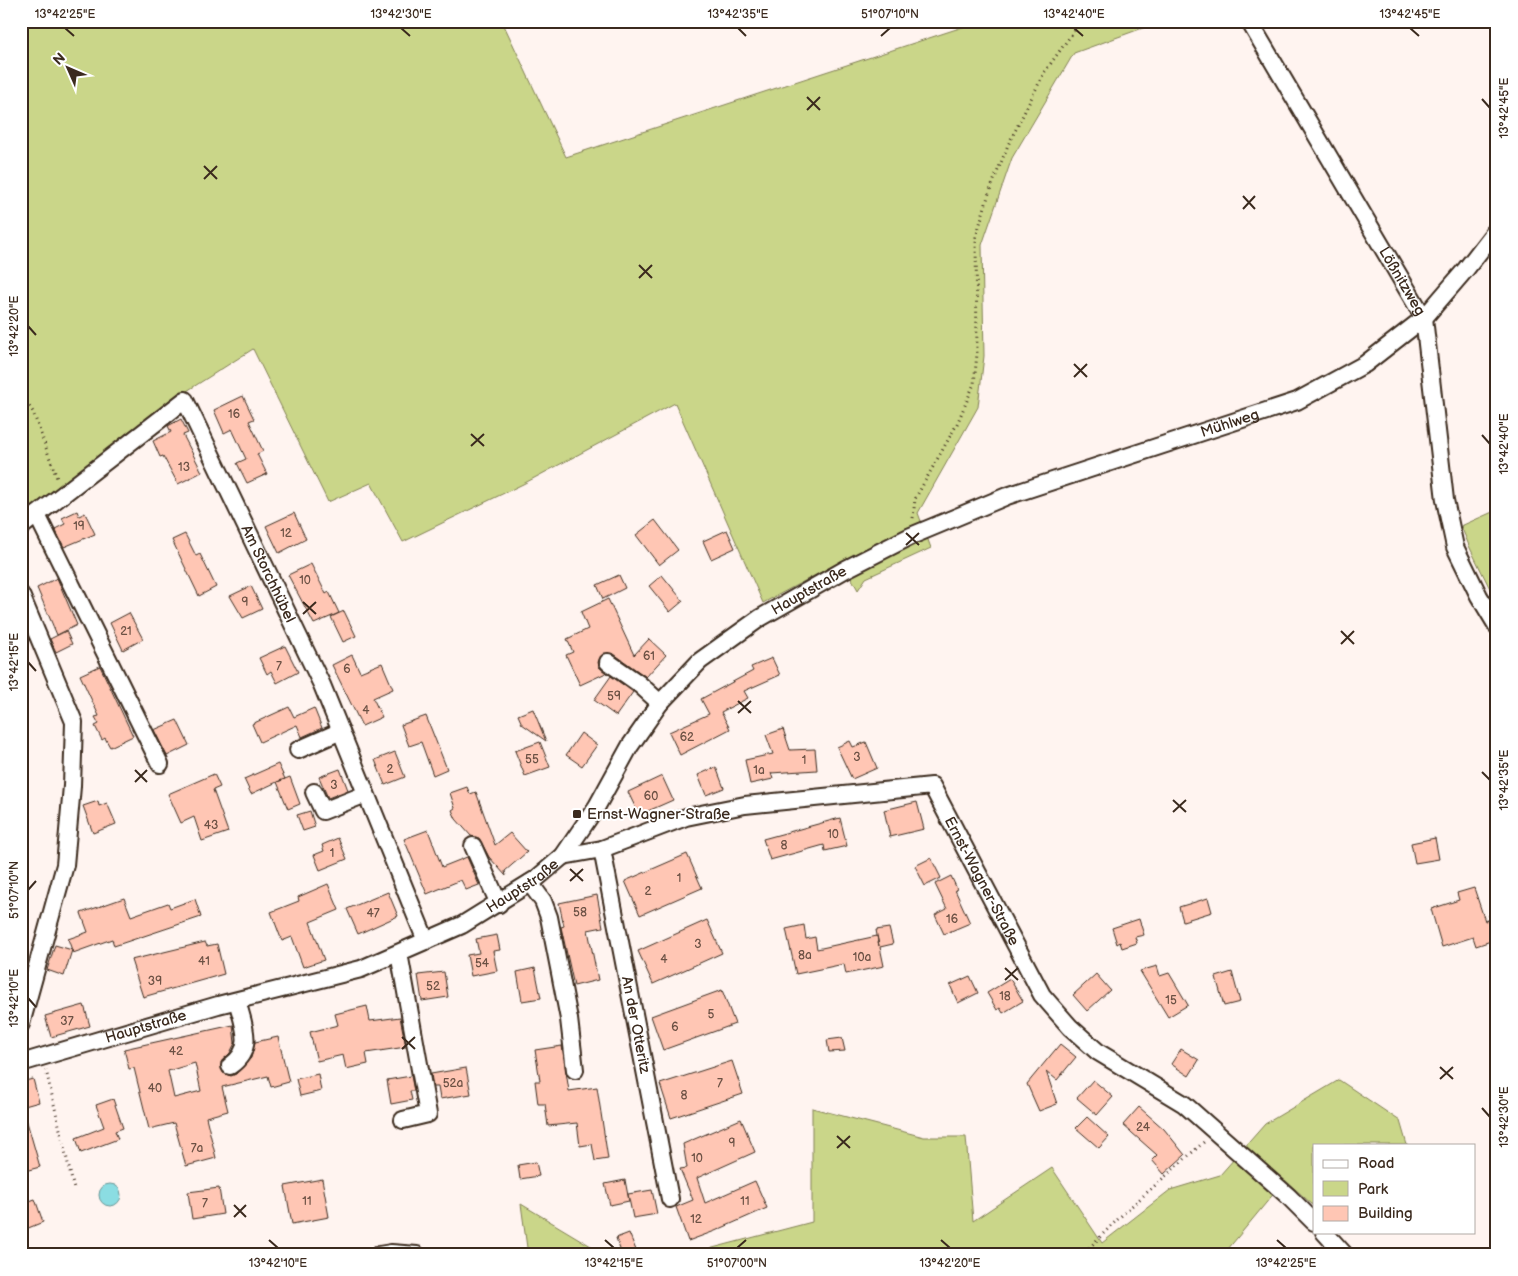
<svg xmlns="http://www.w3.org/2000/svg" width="1518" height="1276" viewBox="0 0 1518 1276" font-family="'Balsamiq Sans',sans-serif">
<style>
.green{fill:#cad689;stroke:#828054}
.water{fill:#8bdde2;stroke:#6b9594}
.building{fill:#ffc6b4;stroke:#3b2a1e;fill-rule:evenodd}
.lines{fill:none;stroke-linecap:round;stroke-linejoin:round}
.minor-casing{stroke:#3b2a1e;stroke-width:20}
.path{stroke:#3b2a1e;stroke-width:3;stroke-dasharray:1 4;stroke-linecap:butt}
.minor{stroke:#fff;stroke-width:16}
.ticks{fill:none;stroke:#3b2a1e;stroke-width:2}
.poi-dot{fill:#3b2a1e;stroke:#fff;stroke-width:2}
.labels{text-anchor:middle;stroke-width:4;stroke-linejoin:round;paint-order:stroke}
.number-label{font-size:12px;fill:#6c5144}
.street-label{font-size:15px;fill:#3b2a1e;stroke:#fff}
.poi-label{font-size:15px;fill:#3b2a1e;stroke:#fff;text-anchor:start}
.neatline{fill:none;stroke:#3b2a1e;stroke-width:2}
.ticks-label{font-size:12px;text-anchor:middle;fill:#3b2a1e}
</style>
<rect width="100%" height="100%" fill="#fff4f0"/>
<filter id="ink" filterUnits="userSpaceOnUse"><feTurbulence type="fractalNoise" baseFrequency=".02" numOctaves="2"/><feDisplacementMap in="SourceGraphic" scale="10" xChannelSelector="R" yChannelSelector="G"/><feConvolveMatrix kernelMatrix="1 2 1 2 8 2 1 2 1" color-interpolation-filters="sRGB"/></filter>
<g filter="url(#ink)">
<g class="green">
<path d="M21 21H502L566 157 981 21H1162L1074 53 1012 158 982 245 984 356 978 407 918 513 931 548 866 578 858 590 842 561 763 603 675 403 523 484 403 542 371 483 328 502 253 349 179 396 21 518Z"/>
<path d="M1497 510V603L1470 548 1461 526Z"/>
<path d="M1339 1080 1400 1121 1407 1145H1314V1206L1285 1180 1223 1255H686L812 1222V1108L924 1137H966L973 1221 1052 1168 1102 1243 1170 1190 1220 1175 1265 1124Z"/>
<path d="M521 1204 606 1255H528Z"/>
</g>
<circle class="water" cx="110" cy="1195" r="11"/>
<g class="building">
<path d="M243 396 254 419 249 421 263 451 257 454 267 474 247 483 237 463 246 459 232 429 224 433 214 410Z"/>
<path d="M181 419 188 433 183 435 202 472 178 484 163 456 160 457 153 441 171 432 168 426Z"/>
<path d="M77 511 79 516 85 513 95 534 64 547 55 529 65 524 62 518Z"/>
<path d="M294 513 306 539 279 553 266 526Z"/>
<path d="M655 520 678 550 659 565 636 535Z"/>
<path d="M727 530 735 548 711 559 703 541Z"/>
<path d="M185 534 196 556 200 554 216 587 199 596 172 540Z"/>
<path d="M311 564 326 594 329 592 339 613 314 624 288 575Z"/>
<path d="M619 575 625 588 603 599 597 585Z"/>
<path d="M662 575 683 601 670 612 649 586Z"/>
<path d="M57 578 77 625 57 635 37 588Z"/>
<path d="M251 586 262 609 243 618 230 596Z"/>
<path d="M608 599 634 655 649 639 666 655 646 677 614 654 604 653 598 662 599 667 606 673 580 685 566 655 573 652 567 639 588 629 581 612Z"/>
<path d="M344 611 356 636 343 642 331 617Z"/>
<path d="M129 613 143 639 123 650 110 623Z"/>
<path d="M66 631 72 644 56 652 50 639Z"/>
<path d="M285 646 298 672 277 683 271 671 267 674 259 658Z"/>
<path d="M352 655 360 672 382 663 393 689 373 698 382 717 362 726 332 665Z"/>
<path d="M772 658 780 675 744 691 748 698 721 712 730 729 680 755 669 732 709 714 701 699 753 671 751 667Z"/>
<path d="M100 666 133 736 110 747 105 738 102 740 95 726 99 724 95 717 99 716 80 675Z"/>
<path d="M611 676 633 692 616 716 594 700Z"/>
<path d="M289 707 294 717 314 708 322 728 302 737 297 725 260 742 252 724Z"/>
<path d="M533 709 546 741 522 724 518 715Z"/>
<path d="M426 716 447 769 433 775 421 742 409 746 401 725Z"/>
<path d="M177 720 189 745 167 756 154 730Z"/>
<path d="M783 729 790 750 815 749 817 770 771 773 773 779 750 784 745 760 773 754 766 735Z"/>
<path d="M581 733 597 745 582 766 566 755Z"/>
<path d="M850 741 853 747 866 742 877 768 852 779 837 747Z"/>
<path d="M540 742 550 767 525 776 515 751Z"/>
<path d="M395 752 405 777 385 785 375 760Z"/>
<path d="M278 764 285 779 277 782 290 777 300 804 288 809 277 782 251 794 244 779Z"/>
<path d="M716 767 724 788 706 795 698 775Z"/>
<path d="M340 769 348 790 328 798 319 777Z"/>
<path d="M214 774 220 787 213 790 228 832 202 841 194 817 181 823 168 794Z"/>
<path d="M662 776 673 800 639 815 628 792Z"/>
<path d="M467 787 470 794 476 792 495 845 510 833 527 852 505 871 506 876 489 857 479 838 471 836 456 819 452 810 455 808 450 793Z"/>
<path d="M98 801 99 806 107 803 116 824 93 833 83 806Z"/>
<path d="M917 802 924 829 890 837 884 810Z"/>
<path d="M310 811 315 827 303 831 297 815Z"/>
<path d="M840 818 847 846 825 851 824 845 770 860 763 839Z"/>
<path d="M428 830 442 867 467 857 479 885 466 890 461 880 427 894 404 839Z"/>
<path d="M338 838 347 859 320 870 314 855 324 851 322 845Z"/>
<path d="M1435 838 1439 859 1415 863 1411 843Z"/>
<path d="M687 854 702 888 640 915 625 881Z"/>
<path d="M931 858 941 878 925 886 915 866Z"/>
<path d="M951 876 957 889 955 890 970 923 944 934 935 915 947 909 935 884Z"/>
<path d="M328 884 339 910 310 922 324 960 303 967 292 937 282 941 271 912 299 901 298 897Z"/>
<path d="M1474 888 1485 921 1489 920 1491 924 1497 922V939L1476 946 1473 937 1442 947 1431 909 1459 900 1457 893Z"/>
<path d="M388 892 398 916 358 934 347 909Z"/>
<path d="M597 895 603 927 588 930 598 980 574 986 561 927 564 926 559 903Z"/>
<path d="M124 898 131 916 168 903 170 908 195 899 201 917 114 946 112 939 73 953 68 939 88 932 81 913Z"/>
<path d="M1208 898 1212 912 1183 921 1179 907Z"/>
<path d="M1139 919 1144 935 1135 937 1137 943 1122 948 1120 942 1117 944 1112 928Z"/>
<path d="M707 920 722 953 653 984 638 951Z"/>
<path d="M804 925 806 939 815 937 817 949 877 936 879 946 876 930 889 928 893 944 880 947 884 966 846 974 844 964 796 974 786 929Z"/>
<path d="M497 935 500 950 493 951 497 971 471 976 467 955 479 953 476 939Z"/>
<path d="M205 942 207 946 217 944 224 974 143 997 131 960Z"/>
<path d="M55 945 72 950 64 976 47 970Z"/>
<path d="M1157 966 1160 976 1169 973 1188 1005 1168 1017 1140 971Z"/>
<path d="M535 968 541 998 522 1001 517 972Z"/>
<path d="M444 972 448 997 422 1001 418 975Z"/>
<path d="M1232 972 1240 1002 1224 1006 1216 977Z"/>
<path d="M1096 974 1110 990 1087 1011 1073 995Z"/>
<path d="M970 976 978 993 958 1003 950 985Z"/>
<path d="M1010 979 1023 1001 1003 1013 1000 1008 997 1010 987 993Z"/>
<path d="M722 990 735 1024 663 1050 651 1016Z"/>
<path d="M84 1005 90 1026 51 1037 45 1016Z"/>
<path d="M367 1006 370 1021 400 1017 406 1047 366 1053 368 1064 346 1069 343 1055 317 1061 310 1032 338 1025 335 1014Z"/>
<path d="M233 1025 235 1043 230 1053 221 1062 223 1073 231 1076 236 1074 251 1058 255 1042 278 1037 289 1082 271 1087 268 1076 222 1087 228 1111 206 1117 216 1158 186 1166 174 1123 149 1129 134 1068 129 1069 124 1049ZM195 1063 201 1091 174 1098 168 1071Z"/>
<path d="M842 1038 845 1051 829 1052 827 1040Z"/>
<path d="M1060 1044 1076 1057 1057 1080 1046 1071 1057 1104 1039 1111 1027 1084Z"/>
<path d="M562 1046 569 1091 597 1087 608 1159 595 1161 592 1144 580 1146 577 1123 548 1126 545 1104H538L535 1081H540L535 1050Z"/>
<path d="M1181 1049 1199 1060 1189 1076 1171 1064Z"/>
<path d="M732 1061 743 1094 671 1118 660 1084Z"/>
<path d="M466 1068 471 1094 440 1099 438 1087H433L431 1074Z"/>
<path d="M318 1074 321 1091 300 1096 296 1079Z"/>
<path d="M411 1076 414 1091H410L412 1100 391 1104 387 1080Z"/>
<path d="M33 1079 39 1102 21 1107V1082Z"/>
<path d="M1093 1080 1113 1097 1097 1115 1077 1098Z"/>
<path d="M113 1099 123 1128 115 1131 118 1139 81 1153 76 1138 104 1127 96 1105Z"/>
<path d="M1139 1107 1164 1129 1185 1155 1164 1174 1152 1160 1157 1155 1123 1125Z"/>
<path d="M21 1115H25L40 1167 21 1172Z"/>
<path d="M1087 1117 1109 1137 1099 1148 1076 1128Z"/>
<path d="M741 1119 755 1152 697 1178 705 1203 755 1181 767 1208 715 1231 688 1241 676 1207 693 1200 680 1169 687 1168 683 1144Z"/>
<path d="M536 1162 539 1176 520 1179 518 1165Z"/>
<path d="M322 1179 329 1217 292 1224 285 1186Z"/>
<path d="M625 1180 629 1201 610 1205 605 1184Z"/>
<path d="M219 1188 223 1214 192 1219 188 1192Z"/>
<path d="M652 1190 657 1214 633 1218 628 1194Z"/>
<path d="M35 1199 43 1222 21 1231V1204Z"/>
<path d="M629 1233 638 1255H622L616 1238Z"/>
</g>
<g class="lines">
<g class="minor-casing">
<g id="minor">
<path id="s1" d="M1249 21 1424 318 1445 500 1455 547 1479 596 1497 626"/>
<path d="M37 515 160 764"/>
<path id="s2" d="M21 527 185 400 322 685 426 941"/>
<path d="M21 595 74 722 72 786 65 865 21 1024"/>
<path d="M608 662 638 683 660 703"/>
<path d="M298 750 341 731"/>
<path d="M314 792 323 811 366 794"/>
<path d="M473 846 499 904"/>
<path id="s3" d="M602 849 670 1199"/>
<path id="s4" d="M563 856 602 849 686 817 745 805 932 786 1042 995 1070 1027 1098 1052 1184 1104 1288 1196 1314 1222"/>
<path d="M530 883 543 901 549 917 569 1019 575 1070"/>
<path d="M399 953 428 1114 403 1120"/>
<path id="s5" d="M21 1063 218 1005 361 969 462 925 536 879 563 856 597 806 630 746 660 703 700 661 760 618 846 569 911 536 1007 496 1297 401 1365 364 1424 318 1466 269 1497 229"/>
<path d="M230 1066C255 1049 244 1026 237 1001"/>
<path d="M1324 1232 1345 1255"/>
<path d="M379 1255 391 1253 417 1255"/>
</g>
</g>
<g class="path">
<path d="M21 394 33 412 58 481"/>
<path d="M913 518 915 499 957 424 974 384 977 354 976 237 989 193 1008 145 1044 73 1081 21"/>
<path d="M1487 921 1494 907 1495 887"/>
<path d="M46 1070 74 1189"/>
<path d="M1082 1255 1125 1212 1204 1142"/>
</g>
<use href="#minor" class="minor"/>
</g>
</g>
<path class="ticks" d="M65 28 74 36M401 28 410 36M738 28 746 36M1074 28 1083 36M1410 28 1419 36M881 36 890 28M807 97 820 110M1482 99 1490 108M807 110 820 97M204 166 217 179M204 179 217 166M1243 196 1255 209M1243 209 1255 196M639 265 652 278M639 278 652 265M28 326 36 335M1074 364 1087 377M1074 377 1087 364M471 434 484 446M1482 435 1490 444M471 446 484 434M906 533 919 545M906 545 919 533M303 602 316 614M303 614 316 602M1341 631 1354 644M1341 644 1354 631M28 662 36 671M738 701 751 713M738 713 751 701M135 770 147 782M1482 772 1490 780M135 782 147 770M1173 800 1186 812M1173 812 1186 800M570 869 583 881M570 881 583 869M28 890 36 881M1005 968 1018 980M1005 980 1018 968M28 998 36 1007M402 1037 415 1049M402 1049 415 1037M1440 1067 1453 1079M1440 1079 1453 1067M1482 1108 1490 1117M837 1136 850 1148M837 1148 850 1136M234 1205 246 1217M234 1217 246 1205M269 1240 278 1248M605 1240 614 1248M941 1240 950 1248M1277 1240 1286 1248M737 1248 746 1240"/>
<rect class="poi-dot" x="572" y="809" width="10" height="10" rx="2.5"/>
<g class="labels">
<g class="number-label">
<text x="234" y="418">16</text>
<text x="184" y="471">13</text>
<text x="79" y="530">19</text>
<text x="286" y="537">12</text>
<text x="305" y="584">10</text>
<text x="245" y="606">9</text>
<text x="126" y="635">21</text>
<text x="649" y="660">61</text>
<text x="279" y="670">7</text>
<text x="347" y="673">6</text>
<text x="614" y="700">59</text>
<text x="366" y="714">4</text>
<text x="687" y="741">62</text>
<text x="857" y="761">3</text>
<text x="532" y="763">55</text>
<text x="804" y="764">1</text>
<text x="390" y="773">2</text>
<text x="759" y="774">1a</text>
<text x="334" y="789">3</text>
<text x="651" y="800">60</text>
<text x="211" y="829">43</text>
<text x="833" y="838">10</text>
<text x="784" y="849">8</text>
<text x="332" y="857">1</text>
<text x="679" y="882">1</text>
<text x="648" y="895">2</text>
<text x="580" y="916">58</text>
<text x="373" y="917">47</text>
<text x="952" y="923">16</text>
<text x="698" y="948">3</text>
<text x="805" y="959">8a</text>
<text x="862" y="961">10a</text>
<text x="664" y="963">4</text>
<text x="204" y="965">41</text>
<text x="482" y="967">54</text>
<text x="155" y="985">39</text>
<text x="433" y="990">52</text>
<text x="1005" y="1000">18</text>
<text x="1171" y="1004">15</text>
<text x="711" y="1018">5</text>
<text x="67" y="1025">37</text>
<text x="675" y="1031">6</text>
<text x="176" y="1055">42</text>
<text x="453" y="1087">52a</text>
<text x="720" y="1087">7</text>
<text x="155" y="1092">40</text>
<text x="684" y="1099">8</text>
<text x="1143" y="1131">24</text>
<text x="732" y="1147">9</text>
<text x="197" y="1152">7a</text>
<text x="697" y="1162">10</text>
<text x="307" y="1205">11</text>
<text x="745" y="1205">11</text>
<text x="205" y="1207">7</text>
<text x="696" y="1223">12</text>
</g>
<g class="street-label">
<text dy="5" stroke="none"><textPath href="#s1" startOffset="302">Lößnitzweg</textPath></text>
<text dy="5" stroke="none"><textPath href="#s5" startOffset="1409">Mühlweg</textPath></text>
<text dy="5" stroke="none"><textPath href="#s2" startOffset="400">Am Storchhübel</textPath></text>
<text dy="5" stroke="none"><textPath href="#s5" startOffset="955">Hauptstraße</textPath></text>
<text dy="5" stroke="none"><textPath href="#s4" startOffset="485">Ernst-Wagner-Straße</textPath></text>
<text dy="5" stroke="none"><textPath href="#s5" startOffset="535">Hauptstraße</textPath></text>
<text dy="5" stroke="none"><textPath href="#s3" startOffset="179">An der Otteritz</textPath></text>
<text dy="5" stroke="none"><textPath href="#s5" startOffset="130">Hauptstraße</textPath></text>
</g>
<g class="poi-label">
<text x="587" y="819">Ernst-Wagner-Straße</text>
</g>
</g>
<rect width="1518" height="1276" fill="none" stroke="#fff" stroke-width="55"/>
<rect x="1313" y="1144" width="162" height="90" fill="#ffffff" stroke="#b1aaa5"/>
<rect x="1323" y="1160" width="25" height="8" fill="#ffffff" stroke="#b1aaa5"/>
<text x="1358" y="1168" font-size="15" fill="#3b2a1e">Road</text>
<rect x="1323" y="1181" width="25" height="15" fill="#cad689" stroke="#b1aaa5"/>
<text x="1358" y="1194" font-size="15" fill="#3b2a1e">Park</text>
<rect x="1323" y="1206" width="25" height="15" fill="#ffc6b4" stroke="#b1aaa5"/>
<text x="1358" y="1218" font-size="15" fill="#3b2a1e">Building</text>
<g transform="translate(68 68) rotate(315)" stroke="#ffffff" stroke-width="4" paint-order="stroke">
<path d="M0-4L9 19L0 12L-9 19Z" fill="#3b2a1e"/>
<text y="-8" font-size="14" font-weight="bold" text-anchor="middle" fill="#3b2a1e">N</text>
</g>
<rect x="28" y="28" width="1462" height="1220" class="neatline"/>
<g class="ticks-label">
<text x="65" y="18">13°42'25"E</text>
<text x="401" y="18">13°42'30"E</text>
<text x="738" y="18">13°42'35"E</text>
<text x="890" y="18">51°07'10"N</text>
<text x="1074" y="18">13°42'40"E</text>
<text x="1410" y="18">13°42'45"E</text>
<text transform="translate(1504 108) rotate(-90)" y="4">13°42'45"E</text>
<text transform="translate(14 326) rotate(-90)" y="4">13°42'20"E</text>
<text transform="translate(1504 444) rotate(-90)" y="4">13°42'40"E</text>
<text transform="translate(14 662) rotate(-90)" y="4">13°42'15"E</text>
<text transform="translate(1504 780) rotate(-90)" y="4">13°42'35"E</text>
<text transform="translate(14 890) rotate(-90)" y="4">51°07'10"N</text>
<text transform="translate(14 998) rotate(-90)" y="4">13°42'10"E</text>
<text transform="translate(1504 1117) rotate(-90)" y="4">13°42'30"E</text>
<text x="278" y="1267">13°42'10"E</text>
<text x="614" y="1267">13°42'15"E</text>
<text x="737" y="1267">51°07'00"N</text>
<text x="950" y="1267">13°42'20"E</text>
<text x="1286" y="1267">13°42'25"E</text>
</g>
</svg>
